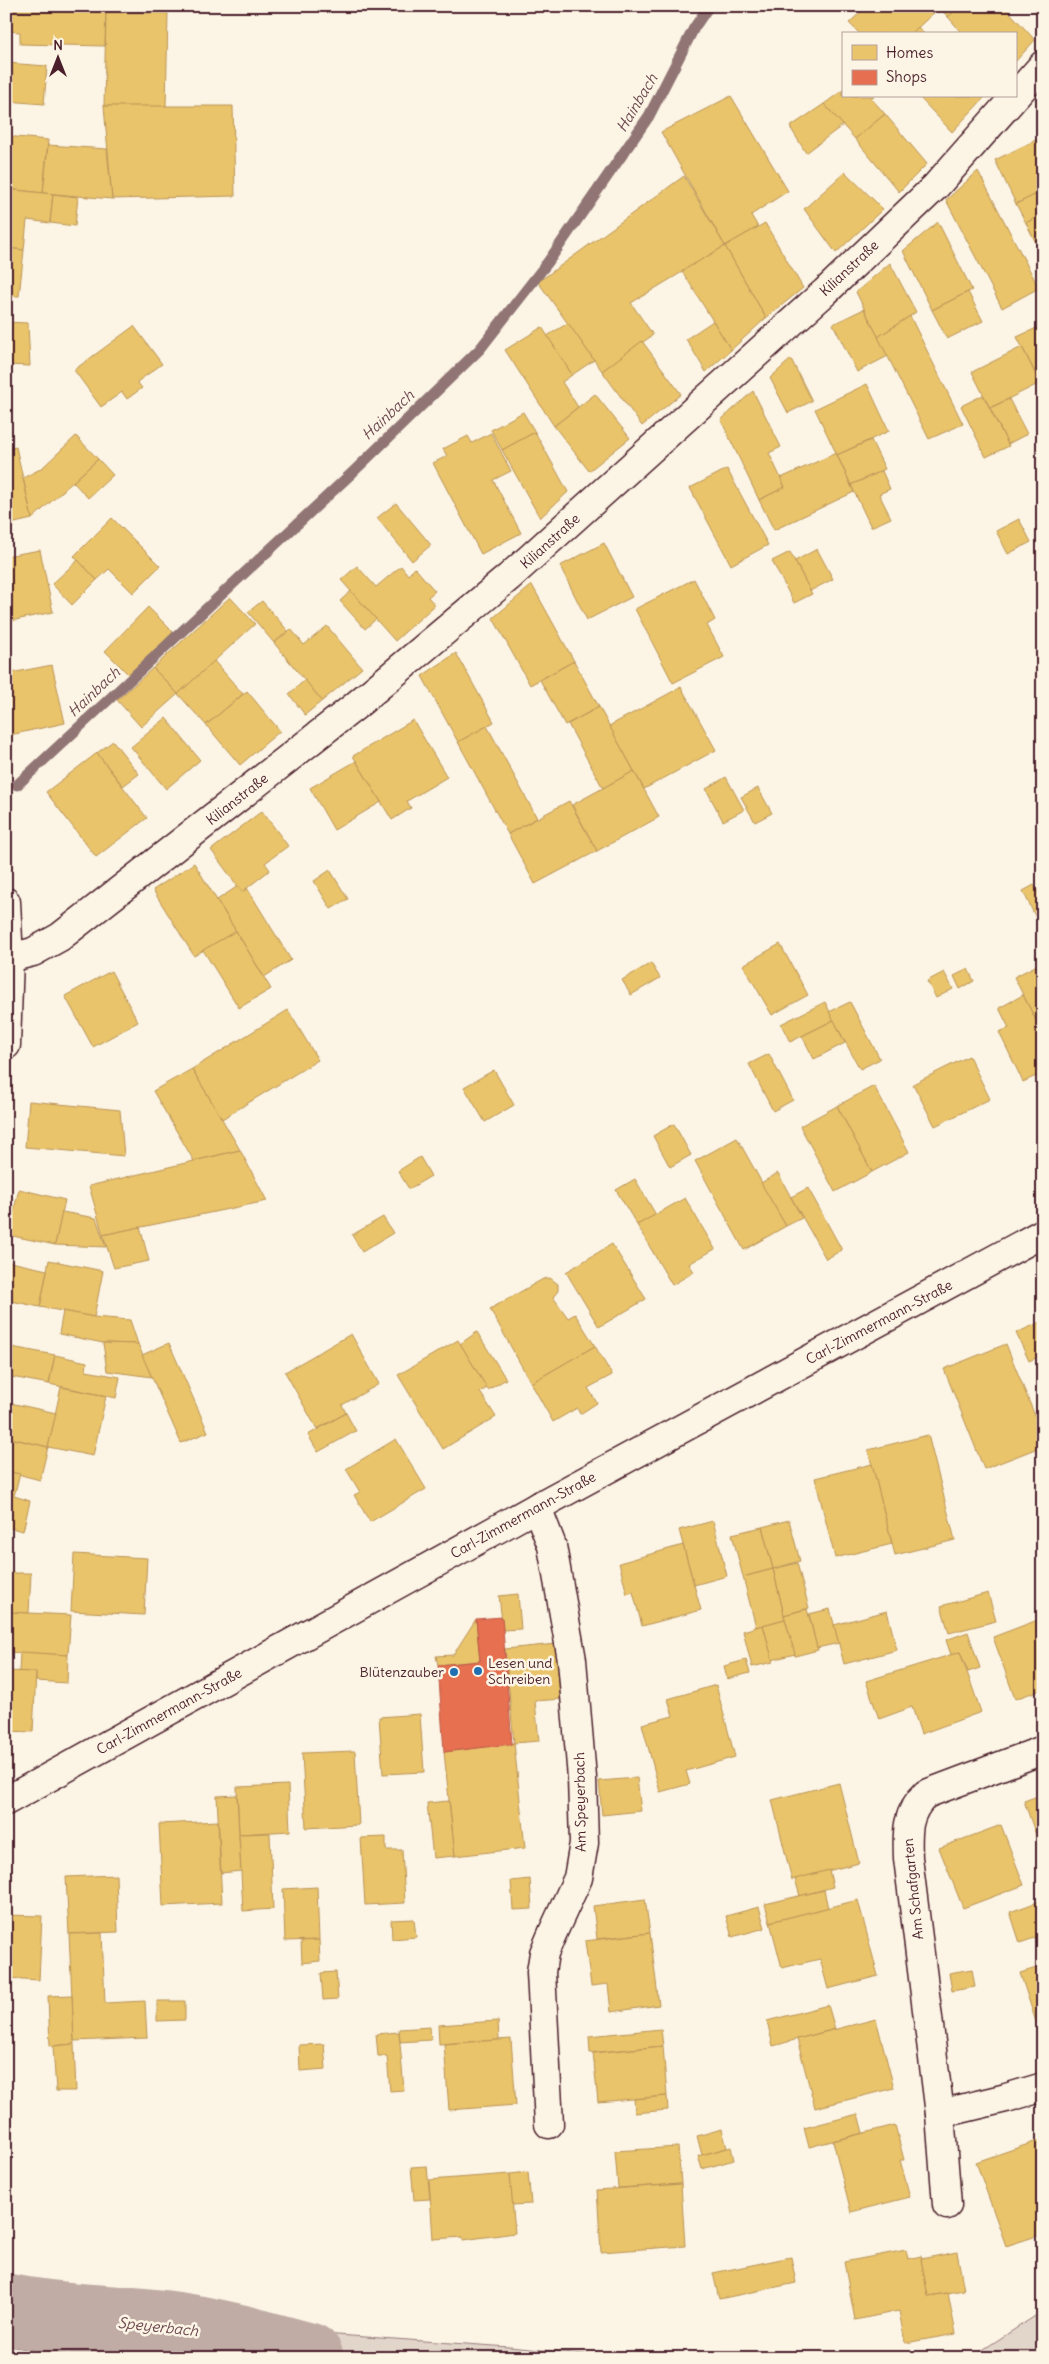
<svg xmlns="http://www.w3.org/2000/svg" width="1049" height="2364" viewBox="0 0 1049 2364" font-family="Delius,sans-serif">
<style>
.green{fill:#e2d5ca;stroke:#967a7a}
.homes{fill:#e9c46a;stroke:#b99257}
.shops{fill:#e76f51;stroke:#b85746}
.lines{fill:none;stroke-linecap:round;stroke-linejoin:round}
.stream{stroke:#917474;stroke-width:11}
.river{stroke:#c0aca5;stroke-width:71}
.street-casing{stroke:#4a1f2b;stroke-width:31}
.secondary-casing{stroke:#4a1f2b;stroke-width:31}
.street{stroke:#fcf5e5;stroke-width:28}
.secondary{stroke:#fcf5e5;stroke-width:28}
.poi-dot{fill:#1f6fb2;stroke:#fcf5e5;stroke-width:2}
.labels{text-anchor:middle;stroke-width:5;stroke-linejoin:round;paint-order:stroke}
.street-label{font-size:14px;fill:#4a1f2b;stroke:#fcf5e5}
.poi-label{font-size:14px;fill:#4a1f2b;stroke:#fcf5e5;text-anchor:start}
.water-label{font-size:15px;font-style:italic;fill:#6d4950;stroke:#fcf5e5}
</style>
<rect width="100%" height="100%" fill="#fcf5e5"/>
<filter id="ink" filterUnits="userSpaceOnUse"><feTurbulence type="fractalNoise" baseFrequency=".02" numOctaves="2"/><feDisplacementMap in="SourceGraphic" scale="10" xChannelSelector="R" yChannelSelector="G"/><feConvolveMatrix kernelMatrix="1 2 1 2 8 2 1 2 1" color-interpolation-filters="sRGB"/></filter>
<g filter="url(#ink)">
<g class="green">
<path d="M6 2287 59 2294 194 2302 323 2334 509 2347 627 2358H91L6 2346Z"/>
<path d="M1043 2311V2358H970Z"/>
</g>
<g class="homes">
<path d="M7 6H95V12L7 11Z"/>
<rect x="159" y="6" width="58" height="3"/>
<path d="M867 6H938L939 8 911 34H860L849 23Z"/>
<path d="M938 6H960L948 17Z"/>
<path d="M960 6H1004L1035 40 1015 62V34H963L948 17Z"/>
<path d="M1030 6H1043V19Z"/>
<path d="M6 11 106 12 105 46 20 44V32L6 31Z"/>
<path d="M106 12 168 13 166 108 104 106Z"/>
<path d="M918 27 924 34H911Z"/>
<path d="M6 63 47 66 44 104 6 101Z"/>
<path d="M843 90V96H874L871 98 885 114 855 139 824 104Z"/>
<path d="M731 96 788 191 751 215 758 227 725 246 661 132Z"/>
<path d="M918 96H982L984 98 952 132Z"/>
<path d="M824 104 843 125 806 153 790 127Z"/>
<path d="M104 106H233L235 196 112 199Z"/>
<path d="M885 114 927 164 899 192 855 139Z"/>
<path d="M6 136 48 140 43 193 6 189Z"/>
<path d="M1040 138 1043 143V191L1016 204 995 160Z"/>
<path d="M48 145 107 149 112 199 43 193Z"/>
<path d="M978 171 1039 288 1002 308 946 200Z"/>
<path d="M845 172 883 209 836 253 804 209Z"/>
<path d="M684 176 725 246 631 303 653 335 602 371 538 282Z"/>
<path d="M6 189 53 194 50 223 27 220 24 250 6 248Z"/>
<path d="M1043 191V214L1026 223 1016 204Z"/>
<path d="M53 194 78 197 75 226 50 223Z"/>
<path d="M1043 214V257L1026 223Z"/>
<path d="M938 222 972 290 932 310 903 251Z"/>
<path d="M765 223 803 288 766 318 725 246Z"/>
<path d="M725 246 766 318 731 350 682 271Z"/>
<path d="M6 248 24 250 19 296H6Z"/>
<path d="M890 263 916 312 878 337 856 292Z"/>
<path d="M968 292 983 321 947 339 932 310Z"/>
<path d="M864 309 888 356 857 372 833 324Z"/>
<path d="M910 316 963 424 929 439 878 337Z"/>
<path d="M713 321 731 350 706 372 686 339Z"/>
<path d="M6 322 28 323 30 366 6 365Z"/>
<path d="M568 323 594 360 572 375 547 336Z"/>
<path d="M1043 325V388L1017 337Z"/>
<path d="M134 326 162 364 137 382 142 388 127 399 122 392 101 407 74 370Z"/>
<path d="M542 327 572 375 562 382 578 407 554 426 505 350Z"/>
<path d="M642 341 681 394 642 426 602 371Z"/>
<path d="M1022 347 1040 383 990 408 972 372Z"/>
<path d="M791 359 812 401 788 413 770 378Z"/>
<path d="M867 384 889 431 837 455 815 409Z"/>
<path d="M753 391 781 447 769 453 785 487 759 500 721 420Z"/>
<path d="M595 394 630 438 589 471 554 426Z"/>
<path d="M983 395 1009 446 986 457 961 406Z"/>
<path d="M1009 399 1027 434 1008 444 990 408Z"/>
<path d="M523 412 535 432 502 450 491 430Z"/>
<path d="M535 432 568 492 540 518 502 450Z"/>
<path d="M491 433 511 471 493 480 521 533 481 554 433 463 447 456 443 449 468 436 472 443Z"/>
<path d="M76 436 98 459 32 519 23 478 42 468Z"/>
<path d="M871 440 885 469 851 485 837 455Z"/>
<path d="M16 447 32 519 6 525V449Z"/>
<path d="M836 453 854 492 774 530 759 500 785 487 781 478Z"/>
<path d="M98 459 113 475 88 498 73 482Z"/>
<path d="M727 469 768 545 731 565 690 488Z"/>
<path d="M882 471 890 489 879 494 891 518 871 527 851 485Z"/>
<path d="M396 503 431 545 412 561 377 518Z"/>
<path d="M112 518 160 566 133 593 109 569 97 580 74 556Z"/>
<path d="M1019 519 1031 542 1008 554 996 531Z"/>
<path d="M604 543 632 597 587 620 560 566Z"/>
<path d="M817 549 833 579 810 591 795 561Z"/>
<path d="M40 550 53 612 6 622V556Z"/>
<path d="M790 552 812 594 794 603 772 561Z"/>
<path d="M78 560 97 580 72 605 52 584Z"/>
<path d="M357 566 376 587 401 566 408 575 415 568 435 591 428 597 435 605 395 641 341 580Z"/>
<path d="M694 579 715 620 707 625 724 657 673 683 635 609Z"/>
<path d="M532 585 574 661 530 685 493 618Z"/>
<path d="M351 591 376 619 365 629 340 601Z"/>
<path d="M230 597 255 624 178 694 153 668Z"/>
<path d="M262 601 288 631 274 643 248 612Z"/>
<path d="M148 607 173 632 130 676 105 651Z"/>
<path d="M327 626 362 668 322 701 274 643 291 629 304 645Z"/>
<path d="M456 653 494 722 458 742 422 676Z"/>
<path d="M214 661 243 694 206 725 178 694Z"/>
<path d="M574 661 599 707 565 725 540 680Z"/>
<path d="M52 665 65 723 10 735 6 716V674Z"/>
<path d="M153 668 178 694 141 727 117 700Z"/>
<path d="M305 680 322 701 305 715 289 694Z"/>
<path d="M681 687 716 750 644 789 609 726Z"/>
<path d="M247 691 280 731 240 765 206 725Z"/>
<path d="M599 707 634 771 603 788 568 724Z"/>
<path d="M166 718 200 760 166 789 131 747Z"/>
<path d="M413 720 447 777 407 801 411 808 392 820 353 756Z"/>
<path d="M487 726 537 818 508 834 458 742Z"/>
<path d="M113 741 139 774 123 786 97 753Z"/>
<path d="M97 753 147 818 96 857 46 792Z"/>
<path d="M356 761 381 802 334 830 310 788Z"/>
<path d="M634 771 659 817 597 851 572 805Z"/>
<path d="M726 777 744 810 723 821 706 789Z"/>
<path d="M758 788 772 813 755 822 741 797Z"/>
<path d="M569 801 597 851 535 884 508 834Z"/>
<path d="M262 811 288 846 265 863 270 870 242 892 211 850Z"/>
<path d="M194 863 236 931 194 956 153 890Z"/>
<path d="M330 870 348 899 331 909 314 881Z"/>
<path d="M1034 885 1043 901V912L1035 916 1023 891Z"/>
<path d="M238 886 242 892 247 888 291 960 264 977 217 900Z"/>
<path d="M236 931 271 989 239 1008 203 950Z"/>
<path d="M780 944 808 995 772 1015 743 965Z"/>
<path d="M1043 957V1034L1014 977 1041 963 1039 959Z"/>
<path d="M651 963 660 978 631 995 622 980Z"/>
<path d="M968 969 974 981 960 989 954 976Z"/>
<path d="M111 971 138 1022 93 1047 65 996Z"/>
<path d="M944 972 953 989 936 998 927 981Z"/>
<path d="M1023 995 1043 1034 1042 1086 1036 1076 1023 1082 999 1032 1009 1028 999 1008Z"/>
<path d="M825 1002 834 1020 790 1042 781 1024Z"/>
<path d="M850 1002 880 1059 860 1069 829 1012Z"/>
<path d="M288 1010 318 1060 222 1119 192 1069Z"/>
<path d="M834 1020 845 1043 814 1059 802 1036Z"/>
<path d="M769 1054 793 1100 773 1111 749 1064Z"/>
<path d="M969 1056 990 1099 935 1126 913 1084Z"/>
<path d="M192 1069 222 1119 240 1150 194 1161 153 1091Z"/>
<path d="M494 1070 514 1105 485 1122 464 1087Z"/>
<path d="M874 1086 909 1152 872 1172 837 1106Z"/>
<path d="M29 1101 120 1110 124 1156 25 1147Z"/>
<path d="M837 1106 872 1172 835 1192 800 1126Z"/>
<path d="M674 1124 691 1155 670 1167 653 1136Z"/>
<path d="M737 1138 786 1226 744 1250 695 1161Z"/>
<path d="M240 1150 267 1201 103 1235 89 1186Z"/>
<path d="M420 1157 431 1176 409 1189 398 1171Z"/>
<path d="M778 1173 802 1218 786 1226 761 1183Z"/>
<path d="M635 1179 656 1215 637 1225 616 1190Z"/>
<path d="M808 1188 842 1250 826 1259 791 1197Z"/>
<path d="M19 1189 65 1200 55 1245 8 1235Z"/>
<path d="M685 1198 715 1249 689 1264 694 1272 672 1285 637 1225Z"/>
<path d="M62 1212 96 1218 106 1247 55 1245Z"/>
<path d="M383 1217 393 1233 362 1252 352 1235Z"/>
<path d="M140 1227 149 1261 114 1268 103 1235Z"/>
<path d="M612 1244 646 1299 599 1327 566 1272Z"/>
<path d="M49 1260 103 1271 94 1317 40 1307Z"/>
<path d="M6 1261 47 1270 40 1307 6 1300Z"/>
<path d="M550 1278 558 1284V1291L553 1297 568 1318 575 1314 595 1346 531 1383 490 1309 543 1279Z"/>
<path d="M63 1311 94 1317 130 1320 138 1344 103 1343 59 1334Z"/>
<path d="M1043 1321V1355L1029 1361 1016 1333Z"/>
<path d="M477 1332 506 1379 488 1390 460 1344Z"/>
<path d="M351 1334 379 1384 342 1405 346 1413 317 1429 285 1372Z"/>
<path d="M458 1340 487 1388 480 1392 496 1417 443 1449 398 1375Z"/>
<path d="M103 1343 138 1344 152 1377 107 1371Z"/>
<path d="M169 1343 208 1432 181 1443 142 1355Z"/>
<path d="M1006 1344 1043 1436V1446L984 1469 944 1369Z"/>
<path d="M6 1346 55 1355 49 1384 6 1376Z"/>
<path d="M595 1346 612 1375 588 1388 597 1403 580 1414 577 1408 553 1422 531 1383Z"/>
<path d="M55 1355 87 1362 86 1371 120 1377 116 1398 49 1384Z"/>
<path d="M61 1387 106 1396 93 1456 48 1447Z"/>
<path d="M6 1402 56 1413 48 1447 6 1437Z"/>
<path d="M346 1413 356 1431 318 1452 308 1435Z"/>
<path d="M1043 1416V1436L1036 1419Z"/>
<path d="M928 1435 955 1540 895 1555 868 1450Z"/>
<path d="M9 1438 48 1447 40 1480 6 1471V1448Z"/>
<path d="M396 1439 426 1489 370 1522 354 1495 360 1492 346 1469Z"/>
<path d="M872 1464 892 1544 835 1558 815 1478Z"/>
<path d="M6 1471 20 1474 14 1496 30 1501 23 1531 6 1527Z"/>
<path d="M789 1520 800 1561 773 1569 762 1527Z"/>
<path d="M713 1521 727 1576 694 1585 679 1530Z"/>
<path d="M762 1527 773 1569 743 1577 732 1534Z"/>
<path d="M683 1545 701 1610 642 1626 633 1592 627 1594 619 1563Z"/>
<path d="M74 1554 147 1558 144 1615 71 1611Z"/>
<path d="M797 1563 809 1608 784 1615 773 1569Z"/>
<path d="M773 1569 785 1619 756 1627 743 1577Z"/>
<path d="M10 1573H31L29 1613 8 1612Z"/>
<path d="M988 1593 996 1621 949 1633 941 1606Z"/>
<path d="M518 1594 521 1629 503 1630 499 1596Z"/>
<path d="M807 1609 818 1650 795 1656 784 1615Z"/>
<path d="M830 1609 839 1643 817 1648 809 1614Z"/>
<path d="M887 1611 897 1650 844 1664 834 1625Z"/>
<path d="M8 1612 71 1615 68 1655 6 1652Z"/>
<path d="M1043 1618V1689L1015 1699 993 1637Z"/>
<path d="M476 1619 480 1661 438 1665 436 1656 453 1655Z"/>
<path d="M785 1619 795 1654 772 1660 763 1625Z"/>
<path d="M763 1625 773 1662 752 1667 743 1631Z"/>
<path d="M968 1632 980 1668 968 1672 960 1652 951 1655 946 1640Z"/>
<path d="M556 1644 562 1699 535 1701 539 1741 514 1743 505 1649Z"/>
<path d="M20 1652 68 1655 67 1683 36 1681V1672H19Z"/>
<path d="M960 1652 981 1712 921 1734 912 1707 879 1719 866 1681Z"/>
<path d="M746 1660 750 1673 727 1679 724 1666Z"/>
<path d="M6 1671 36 1672 33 1732 6 1731Z"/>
<path d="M716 1685 735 1757 686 1771 690 1784 660 1792 642 1724 673 1716 668 1699Z"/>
<path d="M420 1714 424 1772 383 1774 379 1717Z"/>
<path d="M514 1743 525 1848 455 1856 444 1752Z"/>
<path d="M355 1751 359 1825 306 1828 302 1753Z"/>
<path d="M637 1778 641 1811 602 1815 599 1781Z"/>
<path d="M839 1783 859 1863 792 1880 772 1800Z"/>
<path d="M288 1785 290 1831 239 1834 237 1787Z"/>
<path d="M1043 1794V1855L1024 1801Z"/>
<path d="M237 1795 241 1871 221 1873 217 1796Z"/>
<path d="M449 1801 455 1856 433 1858 427 1803Z"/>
<path d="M218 1821 222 1903 163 1906 159 1824Z"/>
<path d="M1001 1825 1024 1885 963 1908 939 1848Z"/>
<path d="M270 1833 273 1909 243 1911 239 1834Z"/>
<path d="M386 1837V1850H402L405 1903 365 1905 361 1838Z"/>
<path d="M829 1870 833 1887 800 1896 795 1879Z"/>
<path d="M116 1875 118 1932 69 1934 66 1877Z"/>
<path d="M530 1879 532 1909 513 1910 511 1881Z"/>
<path d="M317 1887 319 1940 285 1941 283 1889Z"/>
<path d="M824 1890 828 1908 770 1922 765 1904Z"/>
<path d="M645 1899 650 1933 597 1939 593 1906Z"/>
<path d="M858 1900 878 1976 828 1989 820 1959 782 1968 770 1922Z"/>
<path d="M1043 1900V1935L1020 1943 1010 1912Z"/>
<path d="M759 1907 765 1928 732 1937 726 1916Z"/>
<path d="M6 1915 42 1916 39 1980 6 1978Z"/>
<path d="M414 1919 416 1937 392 1939 391 1920Z"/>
<path d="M102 1933 105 2003 145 2001 147 2038 74 2041 69 1934Z"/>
<path d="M650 1933 659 2005 611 2012 608 1984 591 1986 585 1941Z"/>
<path d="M319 1940 320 1961 302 1963 301 1941Z"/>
<path d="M1043 1966V2029L1039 2031 1020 1973Z"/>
<path d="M972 1969 975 1987 952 1991 949 1973Z"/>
<path d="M336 1972 338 1999 323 2000 321 1973Z"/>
<path d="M72 1995 74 2044 50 2046 48 1996Z"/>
<path d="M157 2001H185V2020L157 2021Z"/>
<path d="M828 2005 835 2029 773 2046 767 2021Z"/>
<path d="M876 2019 894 2088 815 2108 797 2039Z"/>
<path d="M498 2021 499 2040 439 2044 438 2025Z"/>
<path d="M430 2027 431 2040 400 2042 399 2029Z"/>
<path d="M661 2029 663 2046 590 2053 589 2036Z"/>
<path d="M399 2032 404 2090 390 2091 387 2056H378L376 2034Z"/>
<path d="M511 2039 516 2105 449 2110 444 2044Z"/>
<path d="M74 2044 76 2091H56L53 2046Z"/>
<path d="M324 2044 326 2069 300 2071 299 2045Z"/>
<path d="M663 2046 667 2096 598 2102 593 2053Z"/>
<path d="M667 2096 668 2110 635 2113 634 2099Z"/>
<path d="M858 2114 863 2133 809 2147 804 2128Z"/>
<path d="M895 2125 904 2160H900L910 2197 851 2212 833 2141Z"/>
<path d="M722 2129 727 2148 702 2155 697 2136Z"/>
<path d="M1043 2139V2234L1006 2246 976 2162Z"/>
<path d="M678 2147 681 2184 618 2188 615 2151Z"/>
<path d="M731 2147 734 2160 702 2169 698 2156Z"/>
<path d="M427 2166 430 2199 414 2200 411 2167Z"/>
<path d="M528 2172 531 2204 512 2205 510 2174Z"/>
<path d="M510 2174 515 2233 463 2240V2237L433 2239 429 2180Z"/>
<path d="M681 2184 685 2246 601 2252 597 2190Z"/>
<path d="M906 2250 908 2259 921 2256 928 2296 948 2293 956 2334 905 2343 899 2311 855 2320 844 2262Z"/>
<path d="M957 2252 964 2290 928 2296 921 2259Z"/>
<path d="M791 2257 796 2283 719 2299 713 2273Z"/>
</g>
<path class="shops" d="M502 1617 512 1744 444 1752 438 1665 480 1661 476 1619Z"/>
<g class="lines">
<path class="stream" d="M17 785 352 473 480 349 548 262 649 116 694 28 709 6"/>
<path class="river" d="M6 2309C59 2320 113 2319 166 2326 214 2332 261 2345 308 2358"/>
<g class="street-casing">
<g id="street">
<path d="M9 958 33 952 60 937 354 707 509 577 825 292 936 186 1043 65"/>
<path d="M537 1507 552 1546 572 1660 582 1778 584 1843 578 1878 553 1932 544 1953 541 1972 549 2124"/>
<path d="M6 1801 537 1507 1043 1233"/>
<path d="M940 2114 1006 2098 1043 2087"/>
<path d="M947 2205 940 2114 908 1858C907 1832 906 1813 926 1794L1043 1750"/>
</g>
</g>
<g class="secondary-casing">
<path id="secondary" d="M6 902 9 958 6 1045"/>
</g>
<use href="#street" class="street"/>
<use href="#secondary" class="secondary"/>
</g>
</g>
<g class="poi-dot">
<circle cx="478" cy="1671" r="5"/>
<circle cx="454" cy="1672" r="5"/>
</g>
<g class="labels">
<g class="street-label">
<text transform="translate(849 268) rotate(-43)" y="5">Kilianstraße</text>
<text transform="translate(550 541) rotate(-42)" y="5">Kilianstraße</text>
<text transform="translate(237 799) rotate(-38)" y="5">Kilianstraße</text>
<text transform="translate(879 1322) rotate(-28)" y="5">Carl-Zimmermann-Straße</text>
<text transform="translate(523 1515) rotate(-29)" y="5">Carl-Zimmermann-Straße</text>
<text transform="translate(169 1711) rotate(-29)" y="5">Carl-Zimmermann-Straße</text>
<text transform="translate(580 1802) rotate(-91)" y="5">Am Speyerbach</text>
<text transform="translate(913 1889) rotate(-96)" y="5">Am Schafgarten</text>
</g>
<g class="poi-label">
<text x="488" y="1668">Lesen und<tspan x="488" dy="16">Schreiben</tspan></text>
<text x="444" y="1677" text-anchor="end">Blütenzauber</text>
</g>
<g class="water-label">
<text transform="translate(637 103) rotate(-59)" y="5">Hainbach</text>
<text transform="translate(388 415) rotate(-43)" y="5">Hainbach</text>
<text transform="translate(94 692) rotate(-43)" y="5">Hainbach</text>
<text transform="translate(158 2327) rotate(6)" y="5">Speyerbach</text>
</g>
</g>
<rect width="1049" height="2364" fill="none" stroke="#fcf5e5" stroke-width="25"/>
<rect x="12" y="12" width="1024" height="2339" fill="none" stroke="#4a1f2b" stroke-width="2" filter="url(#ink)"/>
<rect x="842" y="32" width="175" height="65" fill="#fcf5e5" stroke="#b59f9b"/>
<rect x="852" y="45" width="25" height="15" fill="#e9c46a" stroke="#b59f9b"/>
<text x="886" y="58" font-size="15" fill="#4a1f2b">Homes</text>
<rect x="852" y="70" width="25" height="15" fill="#e76f51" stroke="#b59f9b"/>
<text x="886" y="82" font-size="15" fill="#4a1f2b">Shops</text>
<g transform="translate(58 58)" stroke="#fcf5e5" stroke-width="4" paint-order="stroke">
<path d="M0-4L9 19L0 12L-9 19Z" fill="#4a1f2b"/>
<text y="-8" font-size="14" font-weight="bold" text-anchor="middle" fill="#4a1f2b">N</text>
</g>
</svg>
